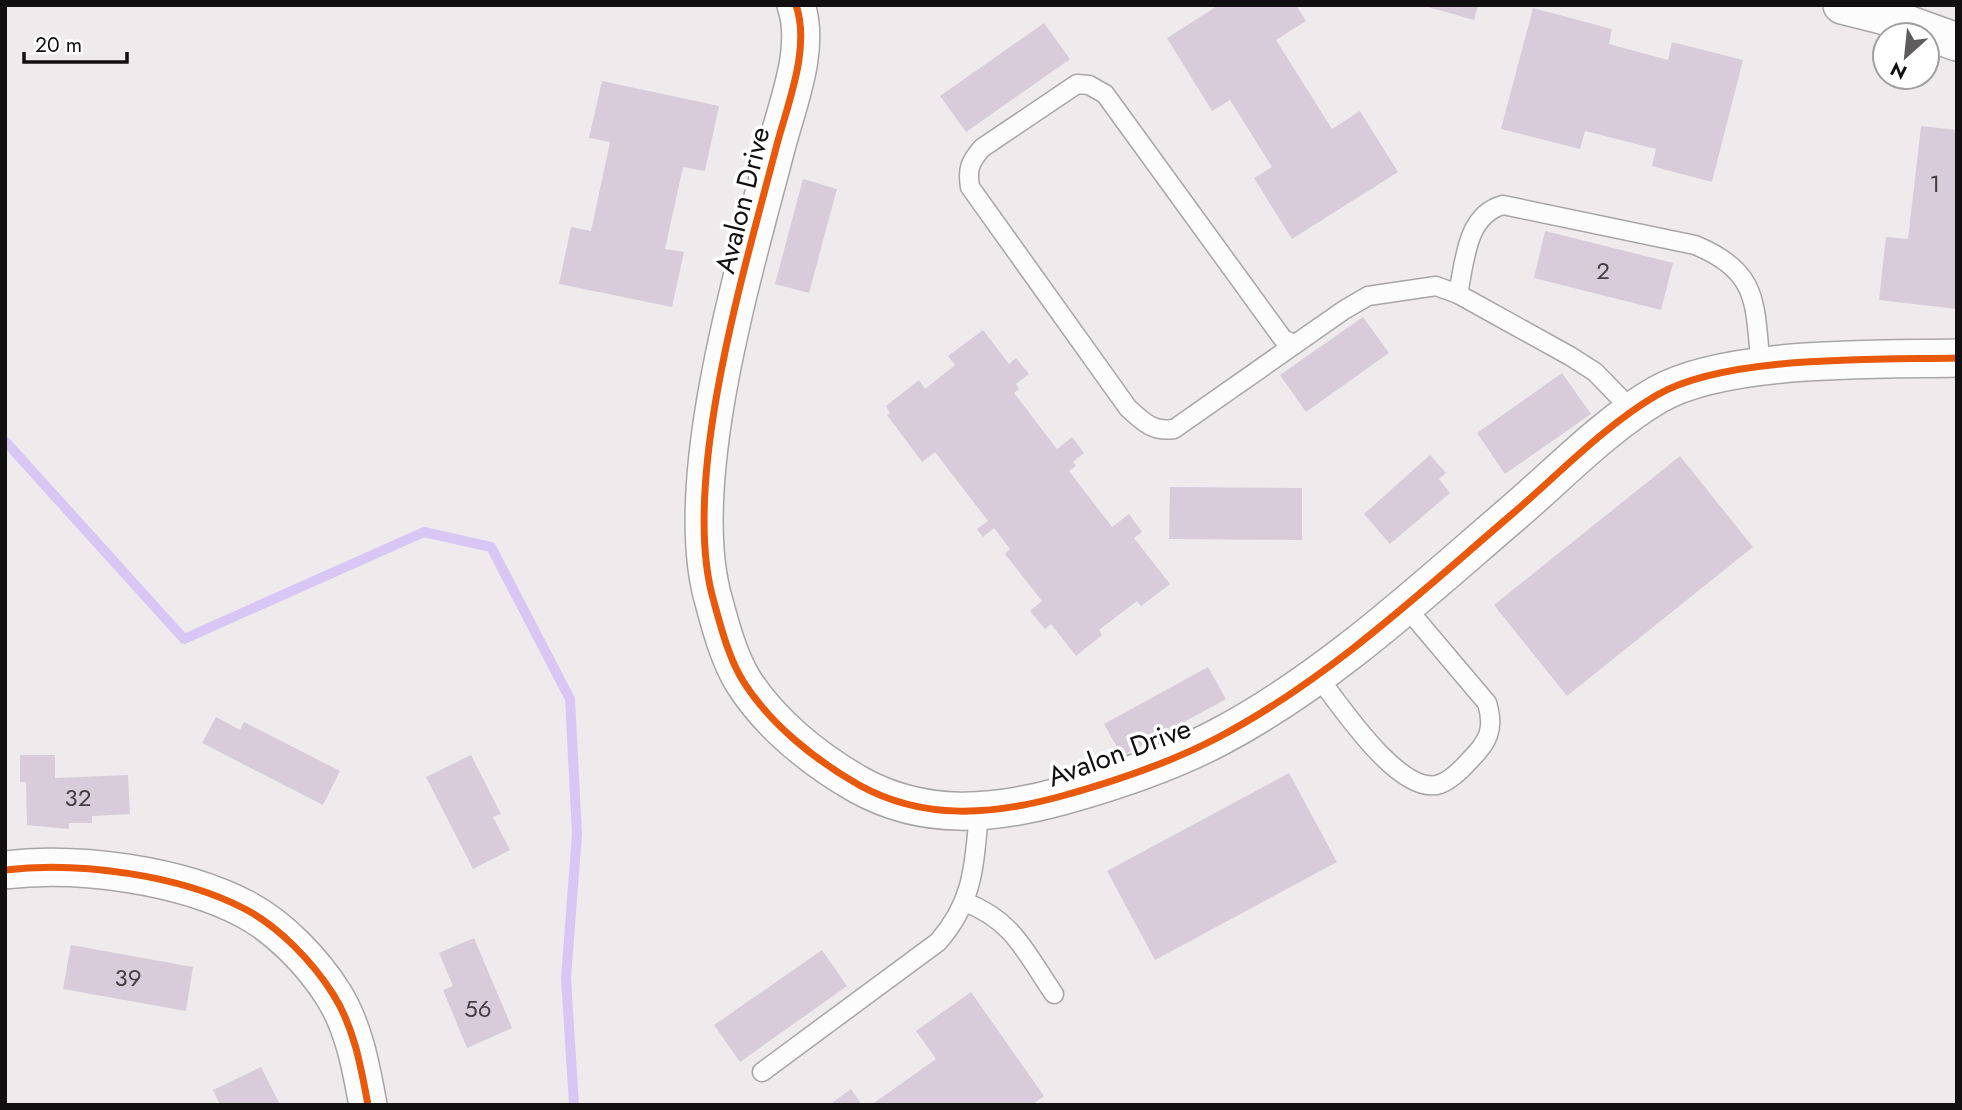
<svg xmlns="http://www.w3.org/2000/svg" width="1962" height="1110" viewBox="0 0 1962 1110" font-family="Jost,sans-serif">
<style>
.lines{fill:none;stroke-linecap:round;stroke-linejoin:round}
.stream{stroke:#d8c7f5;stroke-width:10}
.building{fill:#d8ccda}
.lane-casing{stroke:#a8a5a7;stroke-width:21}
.street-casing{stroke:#a8a5a7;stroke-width:40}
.lane{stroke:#fdfcfc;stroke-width:18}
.street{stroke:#fdfcfc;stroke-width:37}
.cycleway-casing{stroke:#fff;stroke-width:11}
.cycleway{stroke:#e8590c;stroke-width:7}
.labels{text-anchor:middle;stroke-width:7;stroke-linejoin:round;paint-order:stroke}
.number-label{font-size:24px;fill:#433e42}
.street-label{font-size:28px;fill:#110f10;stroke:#fff}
</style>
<rect width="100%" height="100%" fill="#efebed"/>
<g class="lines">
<path class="stream" d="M5 441 184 639 424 532 491 547 570 699 577 834 566 978 574 1105"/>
</g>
<g class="building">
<path d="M1219 5H1296L1306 21 1276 40 1332 129 1360 111 1398 172 1292 239 1254 178 1272 167 1230 100 1212 111 1167 38Z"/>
<path d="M1421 5H1478L1474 20Z"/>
<path d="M1533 8 1612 29 1609 44 1668 60 1672 42 1743 60 1712 182 1652 166 1656 149 1585 131 1580 149 1501 129Z"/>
<path d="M1044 23 1070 59 966 132 940 96Z"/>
<path d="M602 81 719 106 705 171 683 167 665 249 684 252 672 307 559 284 571 227 591 231 610 142 589 138Z"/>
<path d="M1921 126 1957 130V309L1879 300 1886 237 1908 239Z"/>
<path d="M803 179 837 189 809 293 775 284Z"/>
<path d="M1545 231 1673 263 1661 310 1534 278Z"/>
<path d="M1363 317 1389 353 1306 412 1280 375Z"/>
<path d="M983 330 1009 364 1016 358 1029 374 1016 384 1019 389 1014 393 1057 449 1072 437 1084 453 1073 462 1076 466 1069 471 1112 527 1129 514 1142 532 1134 538 1170 584 1141 606 1137 601 1099 630 1102 635 1076 656 1051 624 1045 629 1030 611 1042 601 1005 554 1010 549 994 528 983 537 977 529 988 521 935 452 922 462 887 415 890 413 886 406 919 380 925 389 955 365 948 356Z"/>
<path d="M1562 373 1591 414 1505 474 1477 433Z"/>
<path d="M1430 455 1446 473 1439 479 1450 493 1390 544 1364 514Z"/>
<path d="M1680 456 1753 547 1567 696 1494 605Z"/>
<path d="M1170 487 1302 488V540L1169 539Z"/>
<path d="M1208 667 1226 699 1122 756 1104 724Z"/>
<path d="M216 717 240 730 244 722 340 771 323 805 202 743Z"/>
<path d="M20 755H55V778L128 775 130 814 92 816V823H69V829L27 825 26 782H20Z"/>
<path d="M471 755 501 814 493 817 510 850 473 869 426 777Z"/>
<path d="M1289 773 1337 862 1155 960 1107 871Z"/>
<path d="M474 938 512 1028 467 1048 443 990 453 986 439 953Z"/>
<path d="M71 945 193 967 186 1011 63 989Z"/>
<path d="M822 950 847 986 740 1062 714 1025Z"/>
<path d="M971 992 1044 1096 1032 1105H871L936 1059 916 1031Z"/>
<path d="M261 1067 280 1105H220L213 1090Z"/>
<path d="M851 1089 862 1105H829Z"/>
</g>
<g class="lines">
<g class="lane-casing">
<g id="lane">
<path d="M1458 294C1465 261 1466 215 1503 205L1695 245C1761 272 1754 305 1761 367"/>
<path d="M1294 344 1283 339 1105 94 1089 85 1077 84 982 148C970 162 967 169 970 187L1128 408C1143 422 1153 432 1174 429L1344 310 1368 296 1436 286 1458 294 1570 356 1595 372 1633 411"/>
<path d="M1316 674C1338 702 1400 798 1440 784 1451 780 1462 769 1470 760 1488 742 1495 729 1487 703L1405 606"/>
<path d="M965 902C1014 921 1025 952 1054 994"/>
<path d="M762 1072 938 942C974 901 974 865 979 813"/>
</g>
</g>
<g class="street-casing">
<g id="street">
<path d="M796 5C811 49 787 105 776 148 745 268 679 484 714 602 721 628 729 658 743 681 770 724 815 760 859 785 924 821 993 815 1062 796 1116 781 1170 763 1219 737 1327 680 1420 593 1511 515 1558 475 1604 426 1657 395 1726 355 1876 360 1957 358"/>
<path d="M1842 5 1882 15 1957 42"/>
<path d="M5 870C78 861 180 875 245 909 279 927 312 961 333 994 354 1027 361 1067 368 1105"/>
</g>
</g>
<use href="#lane" class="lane"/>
<use href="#street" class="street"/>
<g class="cycleway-casing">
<g id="cycleway">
<path d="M796 5C811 49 787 105 776 148 745 268 679 484 714 602 721 628 729 658 743 681 770 724 815 760 859 785 924 821 993 815 1062 796 1116 781 1170 763 1219 737 1327 680 1420 593 1511 515 1558 475 1604 426 1657 395 1726 355 1876 360 1957 358"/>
<path d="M5 870C78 861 180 875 245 909 279 927 312 961 333 994 354 1027 361 1067 368 1105"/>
</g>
</g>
<use href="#cycleway" class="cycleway"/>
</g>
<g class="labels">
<g class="number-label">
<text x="1935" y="192">1</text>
<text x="1603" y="279">2</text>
<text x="78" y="806">32</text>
<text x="128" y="986">39</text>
<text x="478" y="1017">56</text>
</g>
<g class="street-label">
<text transform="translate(742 200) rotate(-76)" y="10">Avalon Drive</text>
<text transform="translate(1119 752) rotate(-20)" y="10">Avalon Drive</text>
</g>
</g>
<rect width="1962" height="1110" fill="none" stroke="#110f10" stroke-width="14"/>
<g transform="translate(1906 56) rotate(207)"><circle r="33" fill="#ffffff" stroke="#a09f9f" stroke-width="2"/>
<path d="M0-5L12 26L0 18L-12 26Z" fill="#5f5c5d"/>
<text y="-10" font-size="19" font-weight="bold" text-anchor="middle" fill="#110f10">N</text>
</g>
<path d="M24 52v10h103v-10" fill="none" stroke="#110f10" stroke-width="3.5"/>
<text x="35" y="52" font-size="21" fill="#110f10" stroke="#ffffff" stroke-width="5" paint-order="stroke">20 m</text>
</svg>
